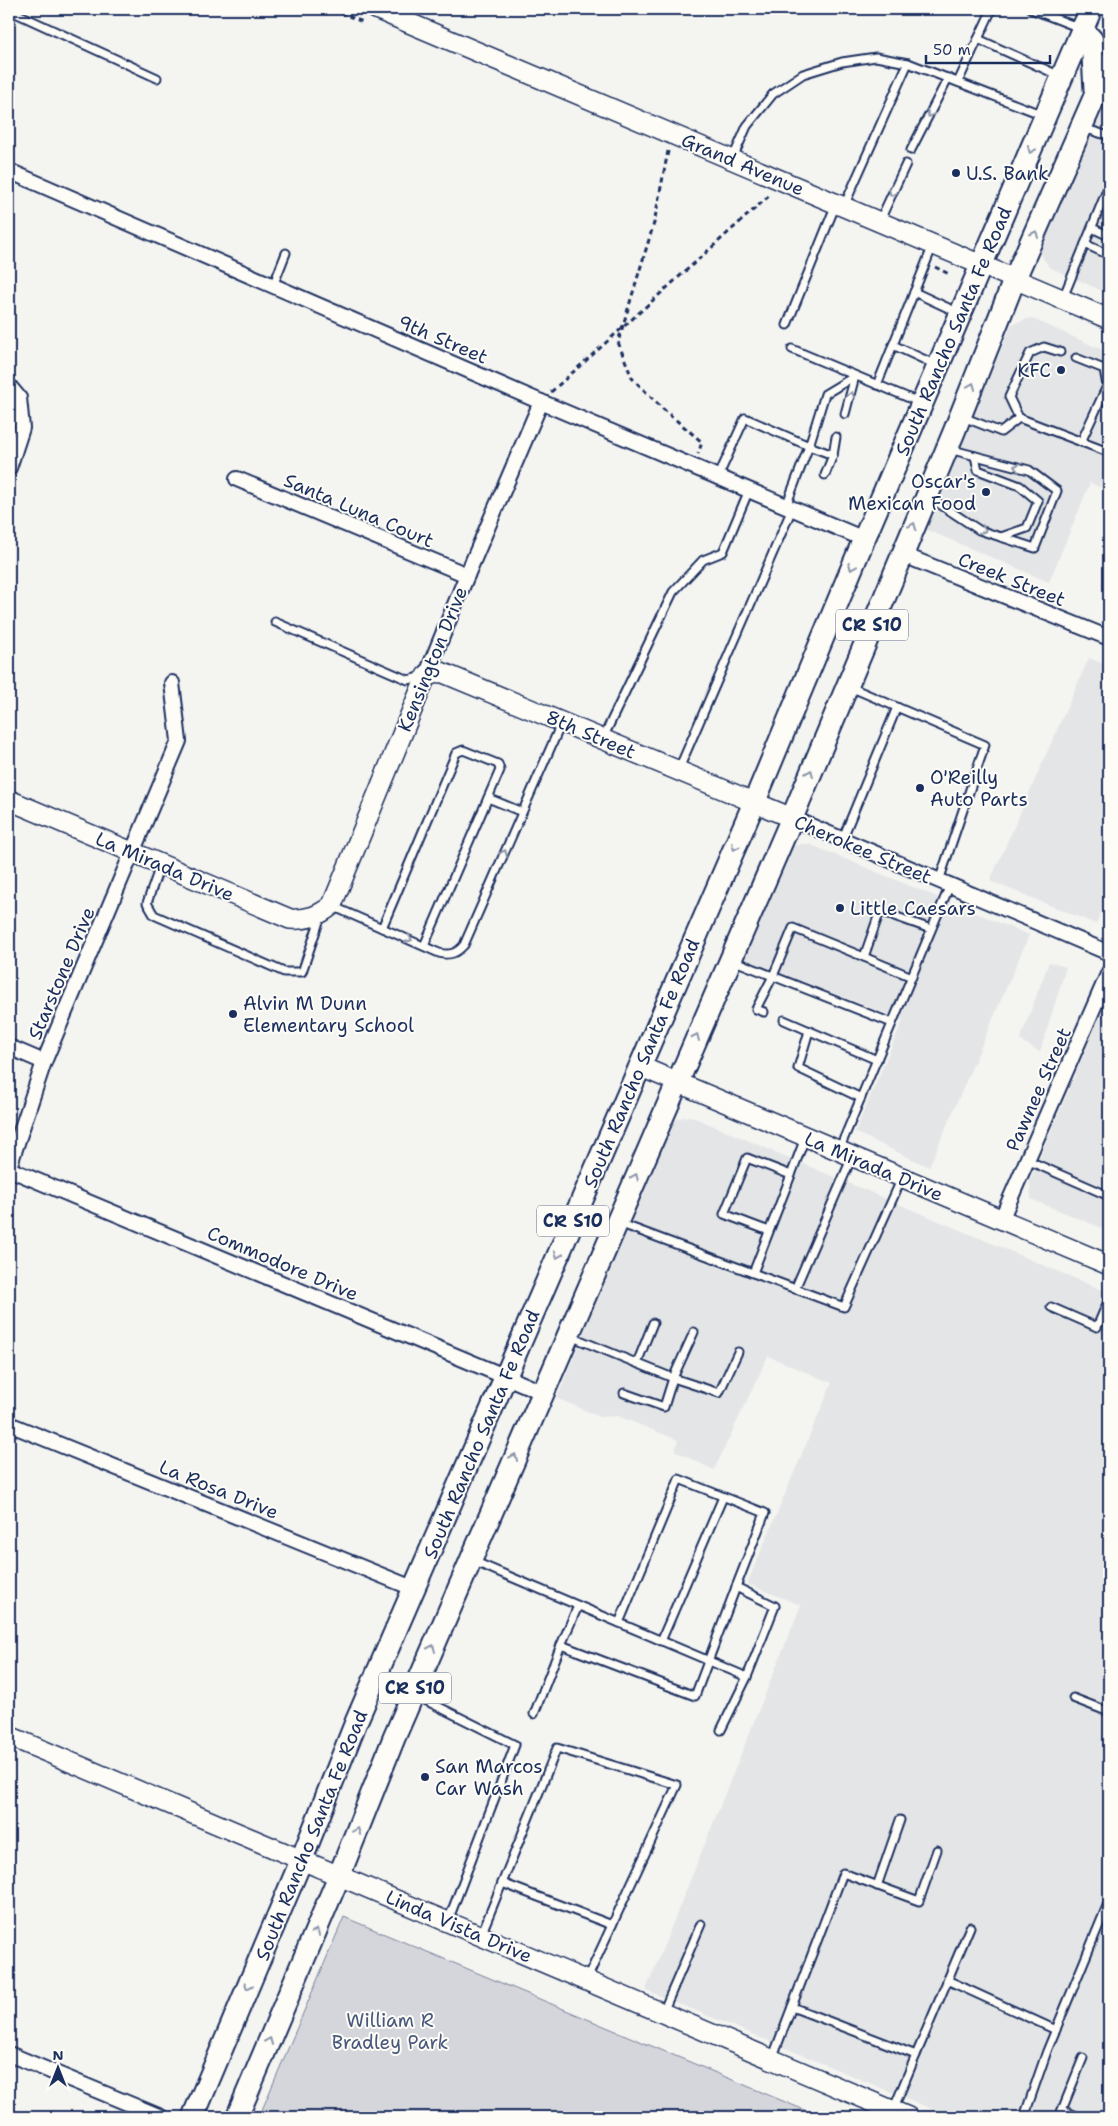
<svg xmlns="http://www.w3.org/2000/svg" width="1118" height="2126" viewBox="0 0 1118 2126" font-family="'Shantell Sans',sans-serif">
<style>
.built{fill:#e4e5e6}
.green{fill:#d4d6db;stroke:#78829c}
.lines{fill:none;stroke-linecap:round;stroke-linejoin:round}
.lane-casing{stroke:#1b2f5e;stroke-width:11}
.street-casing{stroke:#1b2f5e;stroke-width:18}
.secondary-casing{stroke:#1b2f5e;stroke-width:22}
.primary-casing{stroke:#1b2f5e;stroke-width:25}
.path{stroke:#1b2f5e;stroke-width:3;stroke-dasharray:5 4;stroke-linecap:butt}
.lane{stroke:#fdfcf7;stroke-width:7}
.street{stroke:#fdfcf7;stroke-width:14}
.secondary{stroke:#fdfcf7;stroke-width:19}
.primary{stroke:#fdfcf7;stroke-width:21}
.oneway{stroke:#8c96aa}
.poi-dot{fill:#1b2f5e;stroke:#fdfcf7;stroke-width:2}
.labels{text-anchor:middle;stroke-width:4;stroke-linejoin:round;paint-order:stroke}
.shield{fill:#fdfcf7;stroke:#5f6c8c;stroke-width:1}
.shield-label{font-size:18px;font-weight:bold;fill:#1b2f5e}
.street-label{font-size:19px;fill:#1b2f5e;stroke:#fdfcf7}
.poi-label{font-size:19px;fill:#1b2f5e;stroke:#fdfcf7;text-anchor:start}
.park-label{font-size:19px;fill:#49597d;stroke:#fdfcf7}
</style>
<rect width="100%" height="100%" fill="#f4f4f1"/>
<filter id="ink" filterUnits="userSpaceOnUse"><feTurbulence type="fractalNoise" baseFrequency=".02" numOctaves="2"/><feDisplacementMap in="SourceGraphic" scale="10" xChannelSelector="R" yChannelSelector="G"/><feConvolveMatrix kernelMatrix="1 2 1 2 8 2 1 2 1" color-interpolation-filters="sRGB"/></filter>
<g filter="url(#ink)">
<g class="built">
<path d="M1109 86V294L1049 267 1040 253 1044 238Z"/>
<path d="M1031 318 1109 353V491L1090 483 1049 582 925 529 1012 324Z"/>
<path d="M1089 658 1109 666V894L1096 924 990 881Z"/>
<path d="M803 844H809L1029 935 929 1167 855 1132 903 1020 739 957 786 850 793 846Z"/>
<path d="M1049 962 1066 967 1040 1052 1020 1040Z"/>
<path d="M1109 996V1231L1031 1199 1030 1180Z"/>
<path d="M690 1116 1109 1293V2117H951L646 1990 801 1605 747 1584 832 1383 768 1356 714 1470 675 1451 678 1440 618 1416 600 1417 557 1398 668 1124 676 1119Z"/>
</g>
<path class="green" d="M344 1917 821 2117H259Z"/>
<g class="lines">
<g class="lane-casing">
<g id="lane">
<path d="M1031 9 1080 28"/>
<path d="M9 10 157 78"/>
<path d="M978 39 1060 76"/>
<path d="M958 82 992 9"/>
<path d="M1083 128 1109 136"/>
<path d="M911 150 948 78"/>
<path d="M732 160 747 126 773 94 803 74 842 62 876 57 908 63"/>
<path d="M844 206 908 63 1043 115"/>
<path d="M880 220 906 164"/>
<path d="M1092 228 1109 236"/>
<path d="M1085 244 1109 255"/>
<path d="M273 286 286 253"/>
<path d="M914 292 959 313"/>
<path d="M1063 298 1109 185"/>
<path d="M787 325 836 204"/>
<path d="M893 345 936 365"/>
<path d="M792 349 921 403"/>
<path d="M1076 358 1104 369 1107 386 1081 442"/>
<path d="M877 385 933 245"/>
<path d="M845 414 855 376"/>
<path d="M963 417 1001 432 1019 418 1108 452 1109 449"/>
<path d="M1019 418 1009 397 1030 353 1044 347 1060 352"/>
<path d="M833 455 836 437"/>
<path d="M975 456 978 470 1020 486 1038 501 1027 528 1001 537"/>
<path d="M825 475 833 455 809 446 825 394 855 376"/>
<path d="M718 477 745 418 809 446 786 506"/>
<path d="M929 497 979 530 1035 548 1057 491 1029 470 949 449"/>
<path d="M275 622 408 680 423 676"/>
<path d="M850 687 985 745 939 881"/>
<path d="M603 738 673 592 703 560 723 552 749 490"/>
<path d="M678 771 792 509"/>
<path d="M488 798 522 812"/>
<path d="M842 840 897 707"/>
<path d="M160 866 147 903 154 915 284 972H302L321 916"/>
<path d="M332 906 439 953C450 956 457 953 464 945L561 724"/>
<path d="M382 928 456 753 463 750 498 764 500 770 424 946"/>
<path d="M864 957 912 977"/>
<path d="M732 960 892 1023"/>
<path d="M764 1012 756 1009 773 976 793 928 864 957 880 911 931 929"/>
<path d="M784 1020 877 1060"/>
<path d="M809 1031 798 1068 861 1098"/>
<path d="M839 1150 950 885"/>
<path d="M1027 1160 1109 1196"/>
<path d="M791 1175 805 1138"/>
<path d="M619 1223 844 1307 902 1178"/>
<path d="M753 1273 791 1175 747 1158 724 1214 769 1231"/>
<path d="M795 1289 852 1157"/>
<path d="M1051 1307 1097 1327 1109 1299"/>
<path d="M694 1332 673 1378 719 1393 738 1352"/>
<path d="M570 1336 673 1378 664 1407 624 1393"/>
<path d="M637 1363 653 1323"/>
<path d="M473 1561 747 1677 775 1606 736 1587 765 1513 679 1479 619 1623"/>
<path d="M578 1606 561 1645 695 1696 736 1587"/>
<path d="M661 1641 723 1497"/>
<path d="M415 1695 515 1745 448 1921"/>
<path d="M1073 1698 1109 1712"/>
<path d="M534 1714 561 1645"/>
<path d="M721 1730 747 1677"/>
<path d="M502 1883 612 1925"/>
<path d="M877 1886 900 1820"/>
<path d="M481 1935 557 1748 677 1785 587 1979"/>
<path d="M947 1980 1056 2030"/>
<path d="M792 2007 916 2055 970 1927"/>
<path d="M663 2012 701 1924"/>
<path d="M772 2059 843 1873 919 1901 937 1850"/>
<path d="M893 2110 916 2055"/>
<path d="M1024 2117 1047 2051 1109 1901"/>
<path d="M1059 2117 1062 2110"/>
<path d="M1078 2117 1062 2110 1083 2058"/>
</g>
</g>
<g class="street-casing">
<g id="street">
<path d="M9 171 541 402 864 539"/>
<path d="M9 386 19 398 22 428 9 468"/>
<path d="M237 479 467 575"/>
<path d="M901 554 1109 638"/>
<path d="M426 676 467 575 541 402"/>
<path d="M792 818 1109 953"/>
<path d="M9 1047 44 1062"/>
<path d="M9 1167 44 1062 179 741 172 683"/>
<path d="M9 1169 542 1392"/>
<path d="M1001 1220 1109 972"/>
<path d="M9 1424 415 1589"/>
<path d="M9 2054 161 2117"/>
</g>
</g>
<g class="secondary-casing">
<g id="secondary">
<path d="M376 9 1109 319"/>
<path d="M9 800 290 919C307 920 319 916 332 905L426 676 441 672 792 818"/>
<path d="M639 1066 1109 1265"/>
<path d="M9 1736 908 2117"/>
</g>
</g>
<g class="primary-casing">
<g id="primary">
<path d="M1082 29 1092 40 1095 90"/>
<path d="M193 2117 301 1861 356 1722 754 803 864 539 1091 9"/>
<path d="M237 2117 339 1876 394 1738 792 818 954 432 1015 278 1109 64"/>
</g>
</g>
<g class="path">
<path d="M332 9 365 23"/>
<path d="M668 151 654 223 618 342 632 378 663 409 702 442 698 454"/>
<path d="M935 267 951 275"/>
<path d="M551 392 770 195"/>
</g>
<use href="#lane" class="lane"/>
<use href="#street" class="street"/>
<use href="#secondary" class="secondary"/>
<use href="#primary" class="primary"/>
</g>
<defs><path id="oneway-chevron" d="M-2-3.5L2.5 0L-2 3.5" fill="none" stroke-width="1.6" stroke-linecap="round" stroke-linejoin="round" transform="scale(1.25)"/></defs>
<g class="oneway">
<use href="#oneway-chevron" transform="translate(930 114) rotate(117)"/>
<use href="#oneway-chevron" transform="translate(1031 150) rotate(113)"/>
<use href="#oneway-chevron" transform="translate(892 193) rotate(115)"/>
<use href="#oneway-chevron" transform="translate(1035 234) rotate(-66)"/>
<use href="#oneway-chevron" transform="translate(972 386) rotate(-68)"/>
<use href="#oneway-chevron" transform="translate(851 395) rotate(-77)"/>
<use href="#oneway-chevron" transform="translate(1017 467) rotate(-166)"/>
<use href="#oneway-chevron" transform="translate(913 526) rotate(-67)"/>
<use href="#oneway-chevron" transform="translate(983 530) rotate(22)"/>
<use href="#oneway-chevron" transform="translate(852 567) rotate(113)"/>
<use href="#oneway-chevron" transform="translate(810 773) rotate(-67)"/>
<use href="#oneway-chevron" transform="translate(735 847) rotate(114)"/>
<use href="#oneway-chevron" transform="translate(504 853) rotate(-66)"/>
<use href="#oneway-chevron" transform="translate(409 939) rotate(24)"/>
<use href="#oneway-chevron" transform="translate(696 1037) rotate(-66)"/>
<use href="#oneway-chevron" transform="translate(635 1177) rotate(-67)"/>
<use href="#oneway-chevron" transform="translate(558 1255) rotate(113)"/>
<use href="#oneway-chevron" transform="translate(514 1457) rotate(-67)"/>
<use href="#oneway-chevron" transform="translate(432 1648) rotate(-66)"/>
<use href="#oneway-chevron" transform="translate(357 1831) rotate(-69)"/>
<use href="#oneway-chevron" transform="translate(316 1932) rotate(-67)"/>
<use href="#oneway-chevron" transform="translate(248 1986) rotate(113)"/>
<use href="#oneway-chevron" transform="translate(269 2041) rotate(-67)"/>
</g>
</g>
<g class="poi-dot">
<circle cx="956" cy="173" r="5"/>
<circle cx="1061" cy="370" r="5"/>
<circle cx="986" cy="492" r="5"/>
<circle cx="920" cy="788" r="5"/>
<circle cx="840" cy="908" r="5"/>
<circle cx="233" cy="1014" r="5"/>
<circle cx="425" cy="1777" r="5"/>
</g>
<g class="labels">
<g class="shield">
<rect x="836" y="609.5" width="72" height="31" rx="4"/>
<rect x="537" y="1205.5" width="72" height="31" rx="4"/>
<rect x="379" y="1672.5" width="72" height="31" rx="4"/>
</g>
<g class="shield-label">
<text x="872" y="631">CR S10</text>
<text x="573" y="1227">CR S10</text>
<text x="415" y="1694">CR S10</text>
</g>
<g class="street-label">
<text transform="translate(743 164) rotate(23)" y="7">Grand Avenue</text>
<text transform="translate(953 331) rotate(-67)" y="7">South Rancho Santa Fe Road</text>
<text transform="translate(443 339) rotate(23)" y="7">9th Street</text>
<text transform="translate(359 510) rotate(23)" y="7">Santa Luna Court</text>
<text transform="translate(1012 579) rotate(22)" y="7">Creek Street</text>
<text transform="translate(432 659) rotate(-68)" y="7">Kensington Drive</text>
<text transform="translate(591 734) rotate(23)" y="7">8th Street</text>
<text transform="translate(863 849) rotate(23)" y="7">Cherokee Street</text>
<text transform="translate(165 866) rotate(23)" y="7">La Mirada Drive</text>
<text transform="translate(61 973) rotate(-67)" y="7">Starstone Drive</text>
<text transform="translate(641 1063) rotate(-67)" y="7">South Rancho Santa Fe Road</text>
<text transform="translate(1038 1089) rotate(-66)" y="7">Pawnee Street</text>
<text transform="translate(874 1166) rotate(23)" y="7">La Mirada Drive</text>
<text transform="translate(283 1263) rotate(23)" y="7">Commodore Drive</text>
<text transform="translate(481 1434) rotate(-67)" y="7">South Rancho Santa Fe Road</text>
<text transform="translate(219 1489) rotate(22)" y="7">La Rosa Drive</text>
<text transform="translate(311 1835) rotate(-68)" y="7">South Rancho Santa Fe Road</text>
<text transform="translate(459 1926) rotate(23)" y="7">Linda Vista Drive</text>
</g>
<g class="poi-label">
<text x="966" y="180">U.S. Bank</text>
<text x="1051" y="377" text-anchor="end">KFC</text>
<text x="976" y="488" text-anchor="end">Oscar's<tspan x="976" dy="22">Mexican Food</tspan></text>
<text x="930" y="784">O'Reilly<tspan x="930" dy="22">Auto Parts</tspan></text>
<text x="850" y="915">Little Caesars</text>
<text x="243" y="1010">Alvin M Dunn<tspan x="243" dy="22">Elementary School</tspan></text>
<text x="435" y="1773">San Marcos<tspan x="435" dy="22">Car Wash</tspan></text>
</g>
<g class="park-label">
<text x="390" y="2027">William R<tspan x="390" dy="22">Bradley Park</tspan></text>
</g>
</g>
<rect width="1118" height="2126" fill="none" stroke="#fdfcf7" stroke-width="30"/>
<rect x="15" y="15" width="1088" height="2096" fill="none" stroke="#1b2f5e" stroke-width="2" filter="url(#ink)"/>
<g transform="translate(58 2068)" stroke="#fdfcf7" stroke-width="4" paint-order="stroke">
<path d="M0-4L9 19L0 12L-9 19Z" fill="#1b2f5e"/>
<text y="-8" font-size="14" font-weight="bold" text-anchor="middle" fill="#1b2f5e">N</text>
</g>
<path d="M926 55v8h124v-8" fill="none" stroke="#1b2f5e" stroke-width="2.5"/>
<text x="933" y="55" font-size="15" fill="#1b2f5e" stroke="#fdfcf7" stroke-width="4" paint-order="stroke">50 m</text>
</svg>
